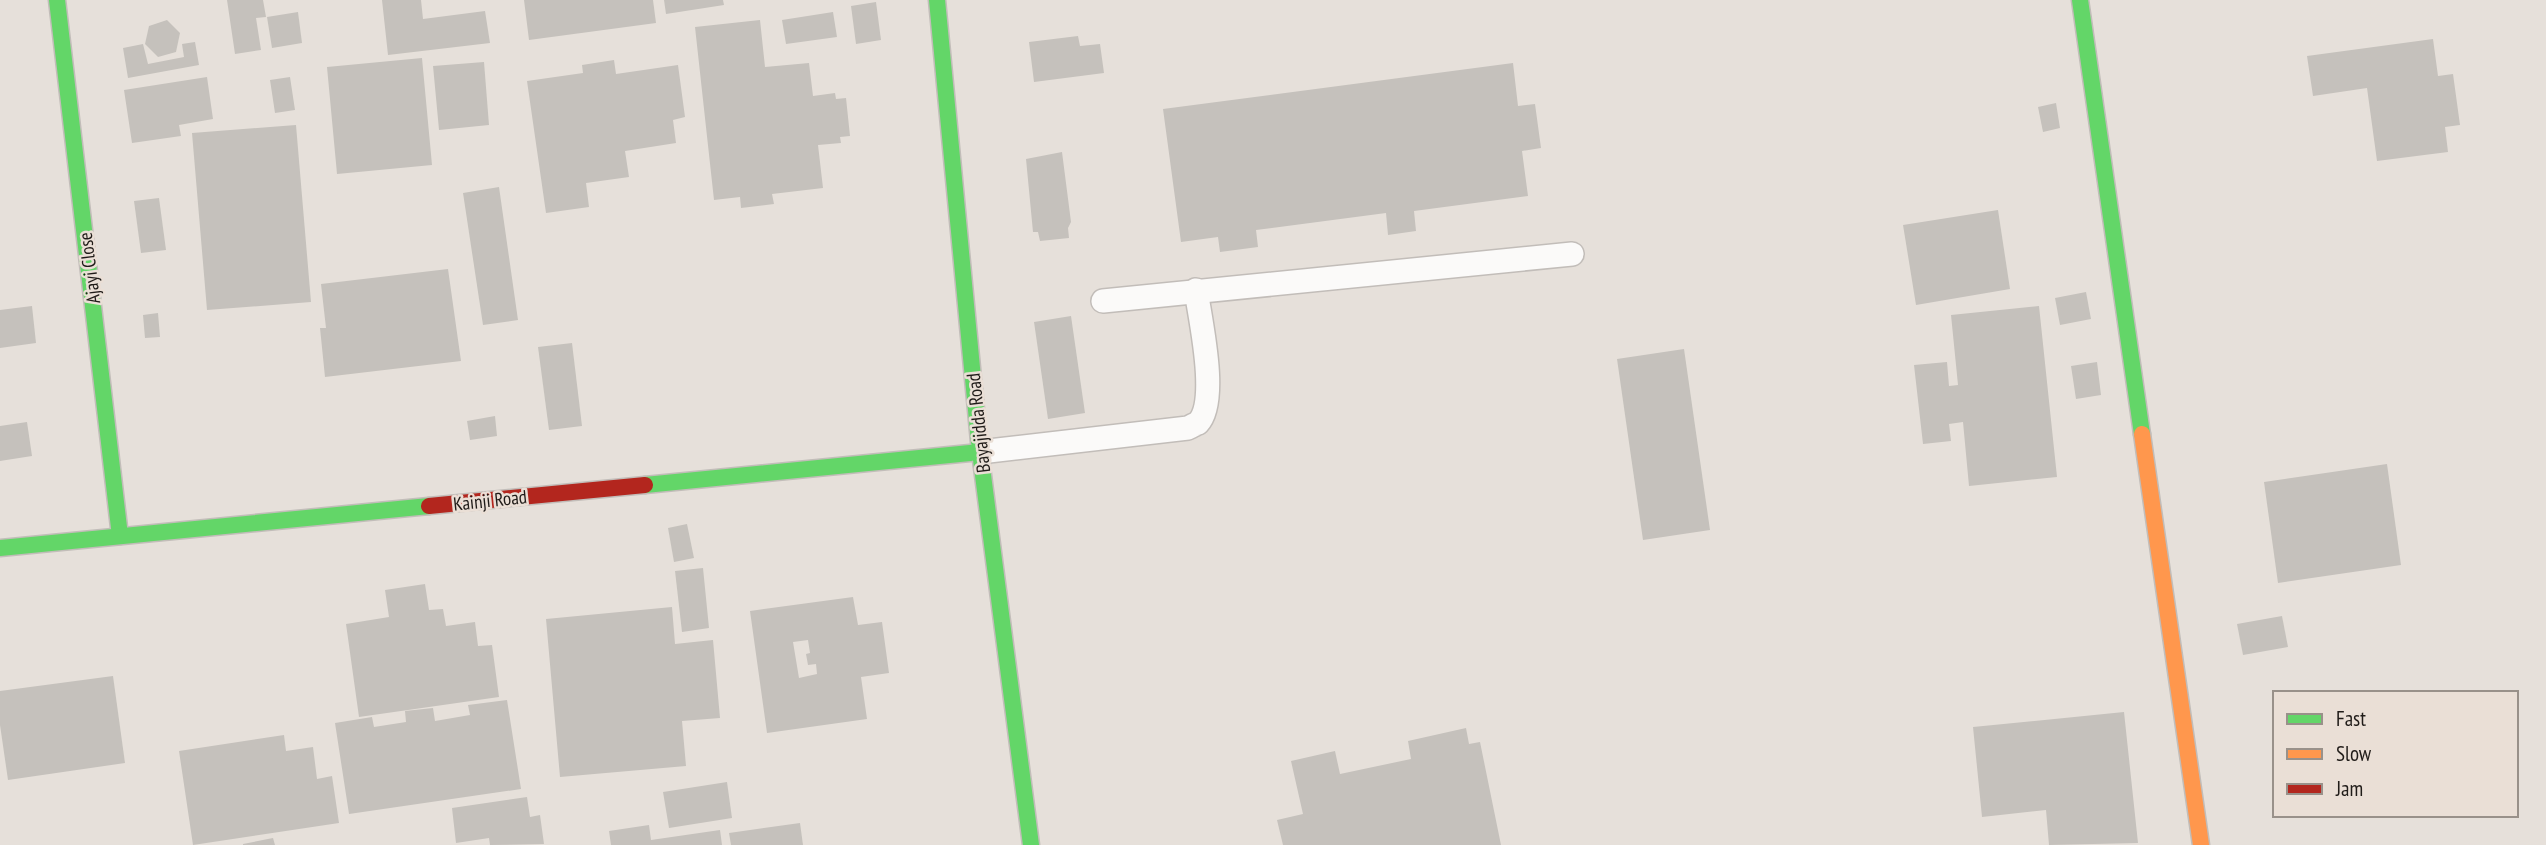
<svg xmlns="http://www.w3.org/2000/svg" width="2546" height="845" viewBox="0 0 2546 845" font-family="'PT Sans Narrow',sans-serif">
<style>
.building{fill:#c5c1bc;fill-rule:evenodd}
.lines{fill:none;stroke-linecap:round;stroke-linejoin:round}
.lane-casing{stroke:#c2bdb9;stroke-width:26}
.fast-casing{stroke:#c2bdb9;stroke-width:19}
.slow-casing{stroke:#c2bdb9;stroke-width:19}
.jam-casing{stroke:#c2bdb9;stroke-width:19}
.lane{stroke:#fbfaf9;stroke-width:23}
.fast{stroke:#63d668;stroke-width:16}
.slow{stroke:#ff974d;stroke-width:16}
.jam{stroke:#b3261e;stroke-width:16}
.labels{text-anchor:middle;stroke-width:5;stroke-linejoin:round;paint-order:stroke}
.street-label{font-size:19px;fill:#201c19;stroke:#eadfd6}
</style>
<rect width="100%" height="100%" fill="#e6e0da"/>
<g class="building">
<path d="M227 0H263L266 17 256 18 261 50 235 54Z"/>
<path d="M382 0H421L423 19 485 11 490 43 388 55Z"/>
<path d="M524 0H653L656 23 529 40Z"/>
<path d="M664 0H723L724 5 666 14Z"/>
<path d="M876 2 881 40 856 44 851 6Z"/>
<path d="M298 12 302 43 272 48 267 17Z"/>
<path d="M833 12 837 37 786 44 782 20Z"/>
<path d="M167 20 180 33 176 52 158 57 145 44 149 26Z"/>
<path d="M760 20 765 67 809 63 813 96 835 93 836 99 846 98 850 136 840 137 841 143 818 145 823 188 772 194 774 204 741 208 740 197 714 200 695 27Z"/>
<path d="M1078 36 1080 46 1100 44 1104 73 1034 82 1029 42Z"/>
<path d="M2433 39 2438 76 2453 74 2460 125 2445 127 2448 152 2377 161 2367 88 2313 96 2307 56Z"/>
<path d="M195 42 199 65 128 78 123 48 143 44 148 64 184 57 182 44Z"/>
<path d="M422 58 432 165 337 174 327 67Z"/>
<path d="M614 60 616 74 678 65 685 117 673 120 676 143 625 151 629 177 586 183 589 207 546 213 527 81 583 73 582 65Z"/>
<path d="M484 62 489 125 439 130 433 66Z"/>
<path d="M1513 63 1518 106 1535 104 1541 148 1522 151 1528 196 1414 211 1416 231 1388 235 1386 213 1256 230 1258 247 1220 252 1218 237 1181 242 1163 109Z"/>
<path d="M207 77 213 119 179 125 181 136 132 143 124 90Z"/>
<path d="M290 77 295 110 275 113 270 80Z"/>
<path d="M2056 103 2060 128 2043 132 2038 107Z"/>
<path d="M296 125 311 302 207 310 192 133Z"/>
<path d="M1062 152 1071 222 1068 228 1069 238 1040 241 1038 232H1033L1026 159Z"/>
<path d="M499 187 518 320 483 325 463 193Z"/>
<path d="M159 198 166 250 141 253 134 201Z"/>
<path d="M1998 210 2010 289 1916 305 1903 225Z"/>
<path d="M448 269 461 361 325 377 320 328H326L321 284Z"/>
<path d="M2086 292 2091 319 2060 325 2055 298Z"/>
<path d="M32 306 36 343 0 348V310Z"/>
<path d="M2039 306 2057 477 1969 486 1963 422 1949 424 1951 441 1923 444 1914 365 1947 362 1949 386 1958 385 1951 315Z"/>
<path d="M158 313 160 337 145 338 143 315Z"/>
<path d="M1071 316 1085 413 1048 419 1034 322Z"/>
<path d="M572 343 582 426 549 430 538 347Z"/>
<path d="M1684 349 1710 530 1643 540 1617 359Z"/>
<path d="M2097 362 2101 395 2076 399 2071 366Z"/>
<path d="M495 416 497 436 470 440 467 421Z"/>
<path d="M27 422 32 456 0 461V426Z"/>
<path d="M2387 464 2401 565 2278 583 2264 482Z"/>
<path d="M687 524 694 558 674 562 668 528Z"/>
<path d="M703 568 709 628 682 632 675 571Z"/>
<path d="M425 584 429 610 443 609 446 626 475 622 478 646 492 645 499 697 359 717 346 624 389 617 385 590Z"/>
<path d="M853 597 858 625 882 622 889 673 861 677 867 719 767 733 750 611ZM808 640 810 653 806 654 808 665 816 664 817 674 799 678 793 642Z"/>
<path d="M672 607 675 644 713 640 720 718 682 721 686 766 560 777 546 619Z"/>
<path d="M2282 616 2288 647 2243 655 2237 624Z"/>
<path d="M113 676 125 763 8 780 0 725V691Z"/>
<path d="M507 700 521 789 349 814 335 723 372 717 374 727 406 722 405 711 433 708 435 721 470 715 468 705Z"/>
<path d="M2124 712 2138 843 2049 845 2046 810 1982 817 1973 727Z"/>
<path d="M1466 728 1469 744 1480 742 1501 845H1283L1277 820 1303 814 1291 761 1335 751 1340 774 1411 759 1408 741Z"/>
<path d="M284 735 286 751 313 747 317 779 332 776 339 823 193 845 179 751Z"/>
<path d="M727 782 732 818 669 828 663 792Z"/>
<path d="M527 797 530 817 540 815 544 844 490 845 489 838 456 843 452 808Z"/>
<path d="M800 823 803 845H731L729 833Z"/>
<path d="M649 825 651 840 720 830 722 845H611L609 831Z"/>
<path d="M273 838 275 845H243V844Z"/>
</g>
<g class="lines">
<g class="lane-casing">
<g id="lane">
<path d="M1103 301 1572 254"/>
<path d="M980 452 1188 428C1188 428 1197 423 1198 423 1219 401 1200 319 1196 290"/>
</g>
</g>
<g class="fast-casing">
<g id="fast">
<path d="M57 0 120 536"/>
<path d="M937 0 980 452 1031 845"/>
<path d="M2080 0 2142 434"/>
<path d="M645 485 980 452"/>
<path d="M0 548 429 506"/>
</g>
</g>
<g class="slow-casing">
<path id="slow" d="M2142 434 2201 845"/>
</g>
<g class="jam-casing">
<path id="jam" d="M429 506 645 485"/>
</g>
<use href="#lane" class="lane"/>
<use href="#fast" class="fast"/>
<use href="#slow" class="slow"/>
<use href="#jam" class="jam"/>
</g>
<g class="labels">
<g class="street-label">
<text transform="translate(89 268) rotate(-97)" y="7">Ajayi Close</text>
<text transform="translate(978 423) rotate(-96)" y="7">Bayajidda Road</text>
<text transform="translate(490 500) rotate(-6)" y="7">Kainji Road</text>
</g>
</g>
<rect x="2273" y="691" width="245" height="126" fill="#eadfd6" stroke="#99918a" stroke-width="2"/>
<rect x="2287" y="714" width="35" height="10" fill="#63d668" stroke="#99918a" stroke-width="2"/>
<text x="2336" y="726" font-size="21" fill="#201c19">Fast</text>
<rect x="2287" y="749" width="35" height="10" fill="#ff974d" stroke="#99918a" stroke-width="2"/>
<text x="2336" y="761" font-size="21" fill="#201c19">Slow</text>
<rect x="2287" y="784" width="35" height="10" fill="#b3261e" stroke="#99918a" stroke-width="2"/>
<text x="2336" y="796" font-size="21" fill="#201c19">Jam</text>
</svg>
